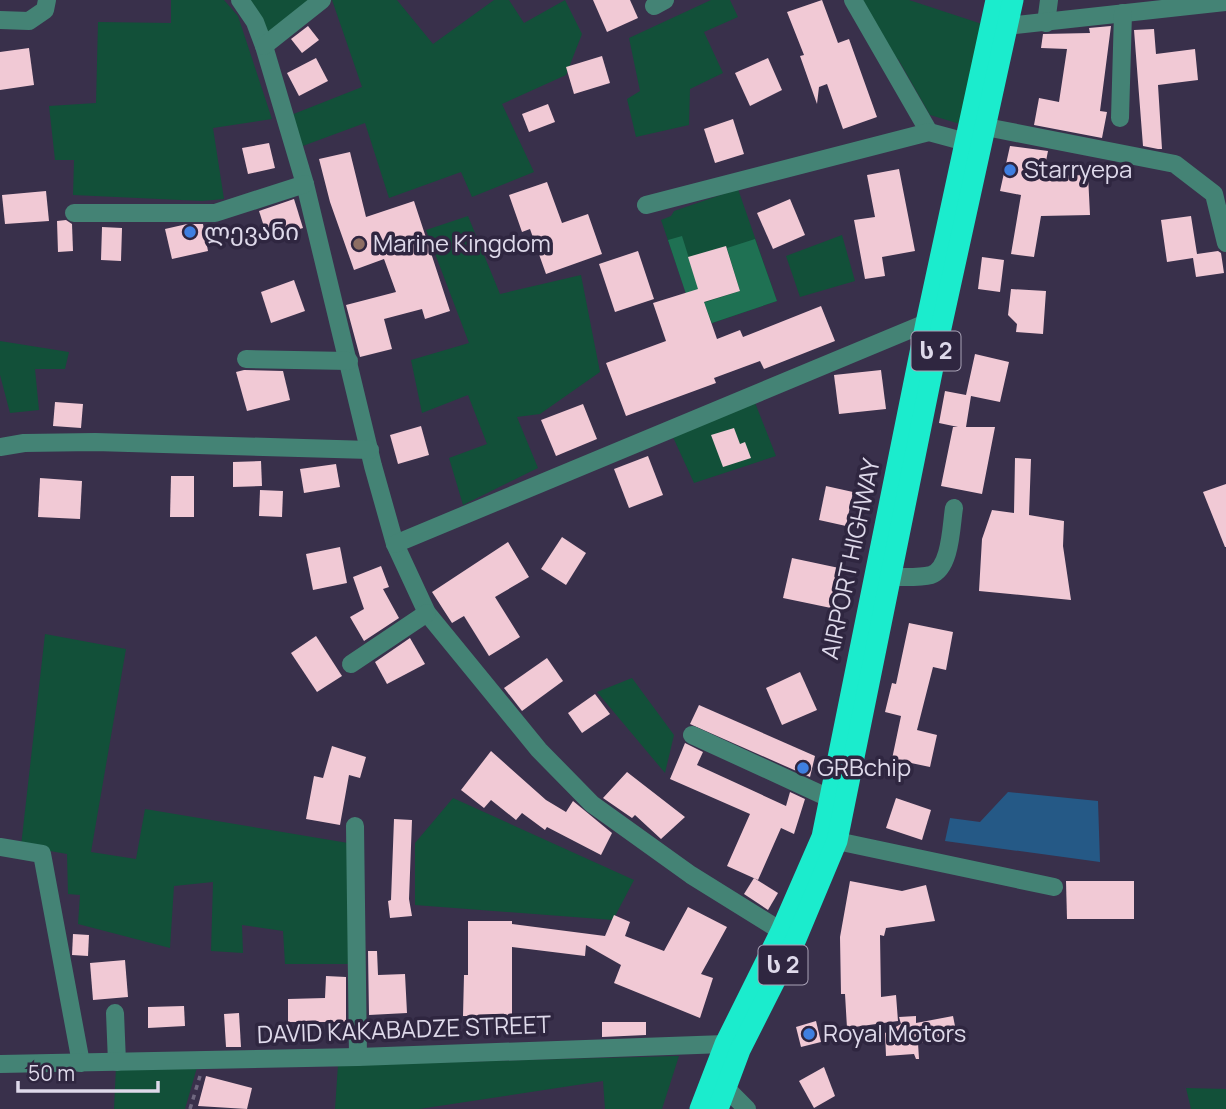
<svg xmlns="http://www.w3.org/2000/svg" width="1226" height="1109" viewBox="0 0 1226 1109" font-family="Manrope,'Noto Sans Georgian',sans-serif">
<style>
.green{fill:#125039}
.forest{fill:#1f7153}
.water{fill:#255986}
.building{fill:#f1c9d5}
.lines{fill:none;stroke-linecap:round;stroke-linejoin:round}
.path{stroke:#706880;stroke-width:3.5;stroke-dasharray:5 5;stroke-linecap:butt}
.minor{stroke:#448375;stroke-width:18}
.highway{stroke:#1beccd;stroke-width:21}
.shop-dot{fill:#3f7fe0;stroke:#2f2640;stroke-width:2.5}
.education-dot{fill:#8d6e63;stroke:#2f2640;stroke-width:2.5}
.labels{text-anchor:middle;stroke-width:7;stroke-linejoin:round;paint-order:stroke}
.shield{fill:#2f2640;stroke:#aaa3b7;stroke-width:2}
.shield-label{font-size:23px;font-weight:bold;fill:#ded9ea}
.poi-label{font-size:24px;fill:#ded9ea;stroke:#2f2640;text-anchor:start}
.street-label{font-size:24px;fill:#ded9ea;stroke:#2f2640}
</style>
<rect width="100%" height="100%" fill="#39304b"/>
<g class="green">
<path d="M171 0H224L238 16 272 119 213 128 224 199 202 201 73 195 74 160H55L49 106 96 103 98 22 171 23Z"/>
<path d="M247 0H313L275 33 263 31Z"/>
<path d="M332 0H397L433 44 494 0H509L524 23 565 0 582 34 566 75 502 104 534 172 472 197 461 172 389 198 365 123 300 147 291 115 362 87Z"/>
<path d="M711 0H730L738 17 704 32 723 73 690 89 689 125 636 137 627 99 640 91 629 38Z"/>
<path d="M853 0H909L985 25 960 124 930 115 898 59 887 60Z"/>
<path d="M738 189 777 301 698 328 661 220 671 216 674 211Z"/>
<path d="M468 216 500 294 581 275 600 372 540 414 517 417 538 468 463 505 449 458 487 444 468 395 422 413 411 360 469 343 426 230Z"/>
<path d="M842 235 855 281 800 297 786 256Z"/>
<path d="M0 341 69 352 65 369H35L39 410 10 413 0 375Z"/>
<path d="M754 400 776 456 694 483 672 435Z"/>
<path d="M45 634 126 649 91 852 136 859 145 809 354 844 351 964H285L283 931 242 925 243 953 211 951 213 882 174 886 170 948 78 924 80 895 68 894 67 854 21 846Z"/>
<path d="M632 678 674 735 665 773 597 692Z"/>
<path d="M453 798 634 880 613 920 415 905V843Z"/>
<path d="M679 1056 662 1109H605L603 1081 419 1109H335L338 1065Z"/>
<path d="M198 1064 185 1109H114L116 1067Z"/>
<path d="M1186 1088 1226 1089V1109H1191Z"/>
</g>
<path class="forest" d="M682 236 703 303 740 291 727 248 755 239 777 301 712 323 705 305 691 309 668 240Z"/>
<path class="water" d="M1008 792 1098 801 1100 862 945 841 950 818 980 822Z"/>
<g class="building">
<path d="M593 0H630L638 18 607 32Z"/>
<path d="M822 0 838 43 849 39 877 117 843 129 827 84 819 87 817 104 800 56 804 55 787 12Z"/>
<path d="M308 26 319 40 302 53 291 39Z"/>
<path d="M1111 26 1100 111 1107 112 1102 138 1034 125 1039 98 1059 102 1067 49 1041 48 1043 34 1090 33 1089 28Z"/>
<path d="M1154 29 1156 54 1195 49 1198 80 1158 85 1162 149H1158L1143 146 1134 30Z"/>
<path d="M29 48 34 85 0 90V52Z"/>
<path d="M602 56 610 83 574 94 566 67Z"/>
<path d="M316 58 328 81 299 96 287 73Z"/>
<path d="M768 58 782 90 750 106 735 73Z"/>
<path d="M548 104 555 122 529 132 522 114Z"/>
<path d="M733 119 744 154 715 163 704 129Z"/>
<path d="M269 143 275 168 248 174 242 148Z"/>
<path d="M1010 146 1048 151 1043 176 1088 175 1090 215 1041 216 1034 257 1011 254 1021 195 1000 191Z"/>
<path d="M350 152 366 217 414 201 450 311 425 319 422 309 384 319 392 349 360 357 346 305 396 292 384 259 354 270 330 202 319 159Z"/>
<path d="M899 169 915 251 882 257 885 276 865 279 854 220 875 217 867 175Z"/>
<path d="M547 182 562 223 588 214 602 254 546 274 530 229 522 232 509 195Z"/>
<path d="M46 191 49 221 5 224 2 195Z"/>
<path d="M294 199 303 228 268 239 259 211Z"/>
<path d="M790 199 805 235 773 249 757 213Z"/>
<path d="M1191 216 1197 254 1218 251 1221 253 1224 273 1196 277 1193 258 1167 262 1161 220Z"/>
<path d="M66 220 72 224 73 251 58 252 57 221Z"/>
<path d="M187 224H203L208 251 172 259 165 229Z"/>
<path d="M102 227 122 228 121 261 101 260Z"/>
<path d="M726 246 740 291 704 302 717 339 740 330 743 337 821 306 835 341 764 369 760 361 714 378 716 383 626 416 606 363 666 341 653 303 698 289 688 257Z"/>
<path d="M638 251 654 299 615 312 599 264Z"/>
<path d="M982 257 1004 260 1000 292 978 289Z"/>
<path d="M294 280 305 311 271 323 261 292Z"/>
<path d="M1011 289 1046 291 1043 334 1016 332 1017 324 1008 315Z"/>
<path d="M975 354 1009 362 1000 402 971 396 966 427H995L982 494 941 486 953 427H958L939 423 945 391 966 395Z"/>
<path d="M244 370 283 371 290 400 247 411 236 372Z"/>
<path d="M881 370 886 409 839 414 834 375Z"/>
<path d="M55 402 83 404 81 428 53 426Z"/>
<path d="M583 404 597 439 556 456 541 420Z"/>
<path d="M421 426 429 455 398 464 390 435Z"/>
<path d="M734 428 740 444 745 442 751 458 723 467 711 435Z"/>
<path d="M648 456 663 495 629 508 614 469Z"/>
<path d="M1015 458 1031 459 1029 515 1064 521 1063 546 1071 600 979 591 982 539 992 510 1014 513Z"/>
<path d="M261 461 262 486 233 487V462Z"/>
<path d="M336 464 340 487 304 493 300 469Z"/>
<path d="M171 476H194V517H170Z"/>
<path d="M40 478 82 481 80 519 38 517Z"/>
<path d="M1226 484V547H1225L1203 492Z"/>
<path d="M826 486 853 492 846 526 819 520Z"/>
<path d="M260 490 283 491 282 517 259 516Z"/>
<path d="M562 537 586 553 566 585 541 569Z"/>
<path d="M508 542 529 577 495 597 520 637 489 656 464 616 452 623 432 592Z"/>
<path d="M340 547 347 583 313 590 306 554Z"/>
<path d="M792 558 839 568 831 608 783 598Z"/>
<path d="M381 566 389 587 383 589 399 618 364 641 350 617 364 609 353 577Z"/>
<path d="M909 623 953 632 946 670 933 667 917 730 937 735 930 767 892 759 901 716 885 712 892 683 896 684Z"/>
<path d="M316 636 342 676 317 692 291 653Z"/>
<path d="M410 638 425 664 387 684 375 662Z"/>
<path d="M547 658 563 681 522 711 504 688Z"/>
<path d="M800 672 817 710 782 725 766 688Z"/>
<path d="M595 694 610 714 582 733 568 713Z"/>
<path d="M699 705 815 756 810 777 690 724Z"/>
<path d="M685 743 703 752 697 765 786 806 790 792 805 799 794 834 781 828 758 880 727 866 750 814 670 779Z"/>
<path d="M332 746 366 757 360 778 349 775 340 825 306 819 314 776 323 778Z"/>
<path d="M491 751 546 800 566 812 573 801 612 833 601 855 547 827 545 830 522 813 516 820 491 800 484 808 461 790Z"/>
<path d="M627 772 685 817 661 839 635 815 632 818 603 798Z"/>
<path d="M896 798 931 810 922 840 886 828Z"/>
<path d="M394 819 412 820 409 899 412 916 390 918 388 901 391 900Z"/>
<path d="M754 878 778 893 768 910 744 894Z"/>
<path d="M850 881 902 891 926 885 935 921 886 928 884 936 880 935 881 997 896 995 898 1021 847 1028 845 994H841L840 937Z"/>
<path d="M1066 881H1134V919H1067Z"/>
<path d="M688 907 727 927 701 974 713 978 700 1018 614 983 621 965 586 945 585 956 512 947V1016H463L464 975H468V921H512V924L605 936 614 915 630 922 625 936 664 951Z"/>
<path d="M73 934 89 935 88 956 72 955Z"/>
<path d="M368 951H377L378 975 405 974 407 1013 369 1015Z"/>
<path d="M125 960 128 997 93 1000 90 963Z"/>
<path d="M326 976 346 977V1022H288V999L325 998Z"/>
<path d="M184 1006 185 1026 148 1028V1007Z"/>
<path d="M239 1013 241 1047H226L224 1014Z"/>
<path d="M916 1016V1023L953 1016 957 1036 918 1043 919 1059H916L914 1054 886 1056 885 1033 901 1024 899 1017Z"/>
<path d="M816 1021 821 1042 801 1047 796 1027Z"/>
<path d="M602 1022H646V1035L602 1037Z"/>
<path d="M824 1067 835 1096 814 1108 799 1081Z"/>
<path d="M206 1076 252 1088 247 1109 198 1106Z"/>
</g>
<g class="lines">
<path class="path" d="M190 1109 200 1076"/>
<g class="minor">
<path d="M240 0 255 22 264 46 305 184 373 466 395 544 427 613 539 750 592 804 691 875 781 931"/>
<path d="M853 0 929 132"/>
<path d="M654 6 665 0"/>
<path d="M0 20 29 21 45 10 47 0"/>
<path d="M1046 23 1049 0"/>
<path d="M1007 26 1226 2"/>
<path d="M264 46 322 0"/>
<path d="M1120 118 1123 13"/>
<path d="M986 127 1175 164 1214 194 1226 243"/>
<path d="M646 205 929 132 966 142"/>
<path d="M74 213H215L305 184"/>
<path d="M246 359 349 361"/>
<path d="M0 447 24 443 95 442 370 450"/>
<path d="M395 544 926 323"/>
<path d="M892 577C904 577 920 578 931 575 951 568 951 526 954 508"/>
<path d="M351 664 427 613"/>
<path d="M692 735 829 798"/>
<path d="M355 826 358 1057"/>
<path d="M837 841 1054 887"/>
<path d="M0 847 42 854 81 1063"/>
<path d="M115 1013 117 1062"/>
<path d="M0 1064 358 1057 725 1044"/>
<path d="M725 1087 747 1109"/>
</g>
<g class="highway">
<path d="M700 1109 725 1044 781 931 822 837 926 323 996 0"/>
<path d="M718 1109 740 1050 796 939 837 841 941 328 1013 0"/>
</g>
</g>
<g class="shop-dot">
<circle cx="1010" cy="170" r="7"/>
<circle cx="190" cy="232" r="7"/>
<circle cx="803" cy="768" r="7"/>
<circle cx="809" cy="1034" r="7"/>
</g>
<circle class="education-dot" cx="359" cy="244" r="7"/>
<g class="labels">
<g class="shield">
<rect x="911.5" y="331.5" width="49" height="39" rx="5"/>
<rect x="758.5" y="945.5" width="49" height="39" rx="5"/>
</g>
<g class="shield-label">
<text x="936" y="359">ს 2</text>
<text x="783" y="973">ს 2</text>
</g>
<g class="poi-label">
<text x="1024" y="178">Starryepa</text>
<text x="204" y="240">ლევანი</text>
<text x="373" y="252">Marine Kingdom</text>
<text x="817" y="776">GRBchip</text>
<text x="823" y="1042">Royal Motors</text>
</g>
<g class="street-label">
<text transform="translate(851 559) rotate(-78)" y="8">AIRPORT HIGHWAY</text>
<text transform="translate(404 1030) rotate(-2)" y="8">DAVID KAKABADZE STREET</text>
</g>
</g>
<path d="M18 1081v10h140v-10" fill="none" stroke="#ded9ea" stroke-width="3.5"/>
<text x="28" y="1081" font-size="21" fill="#ded9ea" stroke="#2f2640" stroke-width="5" paint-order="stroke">50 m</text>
</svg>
